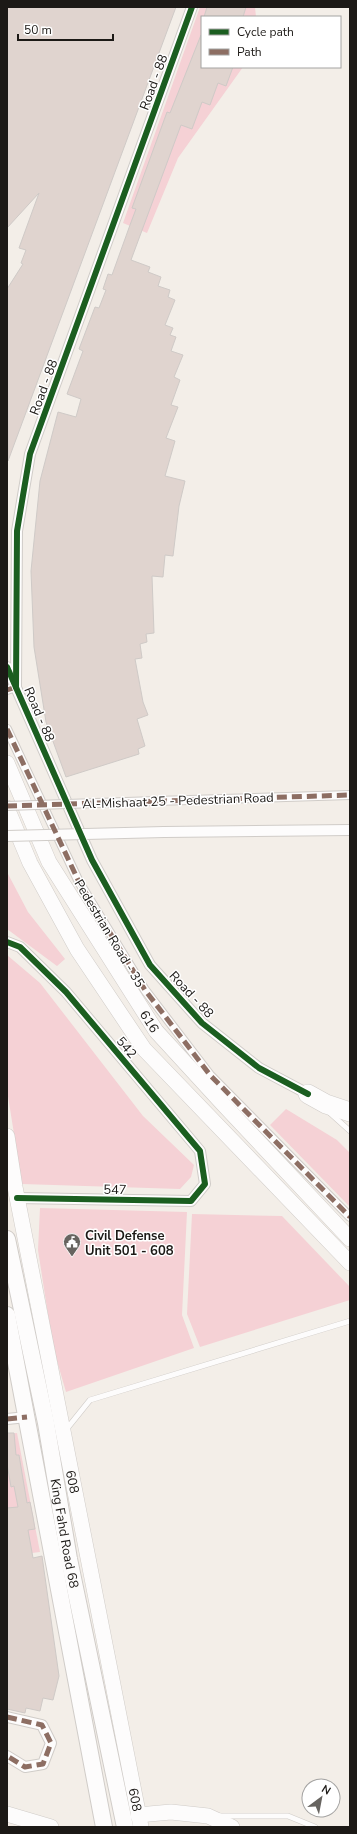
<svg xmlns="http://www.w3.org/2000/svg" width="357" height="1834" viewBox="0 0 357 1834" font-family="'Nunito Sans',sans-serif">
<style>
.green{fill:#f5d1d5}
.building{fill:#e0d4cf;stroke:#cfcac7}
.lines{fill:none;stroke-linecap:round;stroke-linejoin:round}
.service-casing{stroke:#d0ccc8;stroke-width:6}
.pedestrian-casing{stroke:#d0ccc8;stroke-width:10}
.minor-casing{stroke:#d0ccc8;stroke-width:12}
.secondary-casing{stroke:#d0ccc8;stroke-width:16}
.primary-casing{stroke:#d0ccc8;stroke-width:18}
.motorway-casing{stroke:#d0ccc8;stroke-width:20}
.service{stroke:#fdfcfc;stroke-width:5}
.pedestrian{stroke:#fdfcfc;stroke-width:8}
.minor{stroke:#fdfcfc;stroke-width:10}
.secondary{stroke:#fdfcfc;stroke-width:15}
.primary{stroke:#fdfcfc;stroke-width:16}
.motorway{stroke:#fdfcfc;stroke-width:19}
.pedestrian-bridge-casing{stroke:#d0ccc8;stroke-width:10;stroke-linecap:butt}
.minor-bridge-casing{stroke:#d0ccc8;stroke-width:12;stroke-linecap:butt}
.pedestrian-bridge{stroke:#fdfcfc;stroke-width:8}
.minor-bridge{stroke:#fdfcfc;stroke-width:10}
.quiet{stroke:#8d6e63;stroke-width:5;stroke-dasharray:10 5;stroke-linecap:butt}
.cycleway-casing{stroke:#fff;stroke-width:8}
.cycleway{stroke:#1b5e20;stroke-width:6}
.labels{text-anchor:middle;stroke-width:3;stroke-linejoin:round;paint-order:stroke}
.street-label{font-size:13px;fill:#1c1916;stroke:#fff}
.poi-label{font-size:13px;font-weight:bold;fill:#1c1916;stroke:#fff;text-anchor:start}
</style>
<rect width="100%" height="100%" fill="#f3eee8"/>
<g class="green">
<path d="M200 7H255L256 17H202V67H243L178 158 147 233 123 223Z"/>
<path d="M7 872 28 912 65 959 57 966 7 929Z"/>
<path d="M7 955 40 983 143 1116 194 1165 191 1177 180 1189 22 1184 7 1090Z"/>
<path d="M286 1109 337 1140 350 1153V1207L270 1125Z"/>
<path d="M40 1208 187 1212 182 1315 194 1348 66 1392 53 1347 38 1250Z"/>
<path d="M192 1214 282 1216 350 1287V1300L200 1347 187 1314Z"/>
<path d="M17 1433 40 1552 7 1556V1434Z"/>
</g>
<g class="building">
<path d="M7 7H176L8 461 7 289 23 264 21 263 26 250 19 248 39 193 7 228Z"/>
<path d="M207 7H246L243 17H204Z"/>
<path d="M201 35 202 67H233L226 86 218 83 210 105 202 102 192 129 181 125 131 260 150 267 148 272 161 277 158 286 170 290 168 297 175 300 165 325 173 328 170 335 176 337 171 351 183 355 174 377 180 380 171 405 178 407 166 438 175 441 165 476 185 481 179 506 173 556 165 555 163 577 152 576 154 633 146 634 147 642 140 644 142 658 135 659 143 702 148 715 137 719 145 746 138 749 139 754 66 777 46 722 34 647 31 571 40 481 58 412 76 417 81 399 67 394 83 351 79 349 95 307 99 308 106 290 103 289 108 274 112 275 130 225 136 209 132 208 167 112 170 113Z"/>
<path d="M7 1433H14L16 1455H19L27 1503 30 1502 33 1517 35 1529 28 1530 33 1558 42 1556 59 1676 53 1700 43 1698 40 1711 26 1708 25 1713 7 1709V1508L18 1507 14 1486 11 1487 7 1464Z"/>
</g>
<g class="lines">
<g class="service-casing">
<g id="service">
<path d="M330 1113 350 1131"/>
<path d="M65 1431 90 1400 350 1321"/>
<path d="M219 1816H288L315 1827"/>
</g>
</g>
<g class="pedestrian-casing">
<g id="pedestrian">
<path d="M7 690 16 687"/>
<path d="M7 729 79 882 145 990 210 1075 350 1217"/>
<path d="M156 801 350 795"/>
</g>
</g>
<g class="minor-casing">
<g id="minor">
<path d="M7 667 92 860 150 965 202 1023 259 1068 308 1094"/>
<path d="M16 687 17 531 30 454 192 7"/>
<path d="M164 832 350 830"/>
<path d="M7 942 20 947 66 992 200 1151 205 1184 191 1201 17 1198"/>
<path d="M7 1419 27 1417"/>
<path d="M7 1717 42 1725 51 1743 43 1764 25 1767 7 1756"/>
</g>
</g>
<g class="secondary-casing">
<g id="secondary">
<path id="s1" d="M7 763 49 862 156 1031 223 1104 350 1239"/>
<path d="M7 808 30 863 77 949 144 1049 350 1263"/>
<path id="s2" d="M7 1136 15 1187 141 1827"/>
<path d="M7 1814 51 1827"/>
<path d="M138 1815 171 1812 208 1816 232 1827"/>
</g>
</g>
<g class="primary-casing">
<g id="primary">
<path id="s3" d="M7 1239 46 1423 69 1559 125 1827"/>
<path d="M7 1315 104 1827"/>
</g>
</g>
<g class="motorway-casing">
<path id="motorway" d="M308 1094 326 1104 350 1112"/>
</g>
<use href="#service" class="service"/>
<use href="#pedestrian" class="pedestrian"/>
<use href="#minor" class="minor"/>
<use href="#secondary" class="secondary"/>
<use href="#primary" class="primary"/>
<use href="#motorway" class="motorway"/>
<g class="pedestrian-bridge-casing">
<path id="pedestrian-bridge" d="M7 806 156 801"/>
</g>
<g class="minor-bridge-casing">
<path id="minor-bridge" d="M7 836 164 832"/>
</g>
<use href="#pedestrian-bridge" class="pedestrian-bridge"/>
<use href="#minor-bridge" class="minor-bridge"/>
<g class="quiet">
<path d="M7 690 16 687"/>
<path d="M7 729 79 882 145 990 210 1075 350 1217"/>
<path d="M7 806 350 795"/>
<path d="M7 1419 27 1417"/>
<path d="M7 1717 42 1725 51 1743 43 1764 25 1767 7 1756"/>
</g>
<g class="cycleway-casing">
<g id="cycleway">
<path d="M7 667 92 860 150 965 202 1023 259 1068 308 1094"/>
<path d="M16 687 17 531 30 454 192 7"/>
<path d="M7 942 20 947 66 992 200 1151 205 1184 191 1201 17 1198"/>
</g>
</g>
<use href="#cycleway" class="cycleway"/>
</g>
<defs>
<g id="civic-pin" transform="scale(0.9)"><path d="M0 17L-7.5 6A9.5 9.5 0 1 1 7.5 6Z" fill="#676460" stroke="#fff"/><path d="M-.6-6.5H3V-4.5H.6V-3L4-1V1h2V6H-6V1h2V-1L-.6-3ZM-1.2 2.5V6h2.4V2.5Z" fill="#fff"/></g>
</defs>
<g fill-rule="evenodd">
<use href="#civic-pin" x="72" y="1242"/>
</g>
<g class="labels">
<g class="street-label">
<text transform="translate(153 82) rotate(-70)" y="5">Road - 88</text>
<text transform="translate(43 387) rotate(-70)" y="5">Road - 88</text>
<text transform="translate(40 714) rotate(67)" y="5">Road - 88</text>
<text transform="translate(178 800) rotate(-2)" y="5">Al-Mishaat 25 - Pedestrian Road</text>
<text transform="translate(110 933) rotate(59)" y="5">Pedestrian Road - 35</text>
<text transform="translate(192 994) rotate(47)" y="5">Road - 88</text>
<text dy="5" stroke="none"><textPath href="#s1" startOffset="296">616</textPath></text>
<text transform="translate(127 1047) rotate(50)" y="5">542</text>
<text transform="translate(115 1189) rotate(1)" y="5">547</text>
<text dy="5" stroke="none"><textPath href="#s2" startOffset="352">608</textPath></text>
<text dy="5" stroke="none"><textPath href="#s3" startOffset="300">King Fahd Road 68</textPath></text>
<text dy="5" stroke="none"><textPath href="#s2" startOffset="676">608</textPath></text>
</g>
<g class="poi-label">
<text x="85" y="1240">Civil Defense<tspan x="85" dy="15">Unit 501 - 608</tspan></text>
</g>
</g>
<rect width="357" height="1834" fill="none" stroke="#1c1916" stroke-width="16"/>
<rect x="201" y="16" width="140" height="52" fill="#ffffff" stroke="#a4a3a2"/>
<rect x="209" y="29" width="20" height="6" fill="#1b5e20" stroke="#a4a3a2"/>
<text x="237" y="36" font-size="12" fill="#1c1916">Cycle path</text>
<rect x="209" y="49" width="20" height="6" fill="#8d6e63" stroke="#a4a3a2"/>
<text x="237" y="56" font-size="12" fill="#1c1916">Path</text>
<g transform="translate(321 1798) rotate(32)"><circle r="19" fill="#ffffff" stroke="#a4a3a2"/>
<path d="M0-3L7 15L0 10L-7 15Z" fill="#676460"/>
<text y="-6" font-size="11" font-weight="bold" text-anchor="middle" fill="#1c1916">N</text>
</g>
<path d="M18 34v6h95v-6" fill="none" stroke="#1c1916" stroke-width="2"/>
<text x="24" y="34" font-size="12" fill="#1c1916" stroke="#ffffff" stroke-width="3" paint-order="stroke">50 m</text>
</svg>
